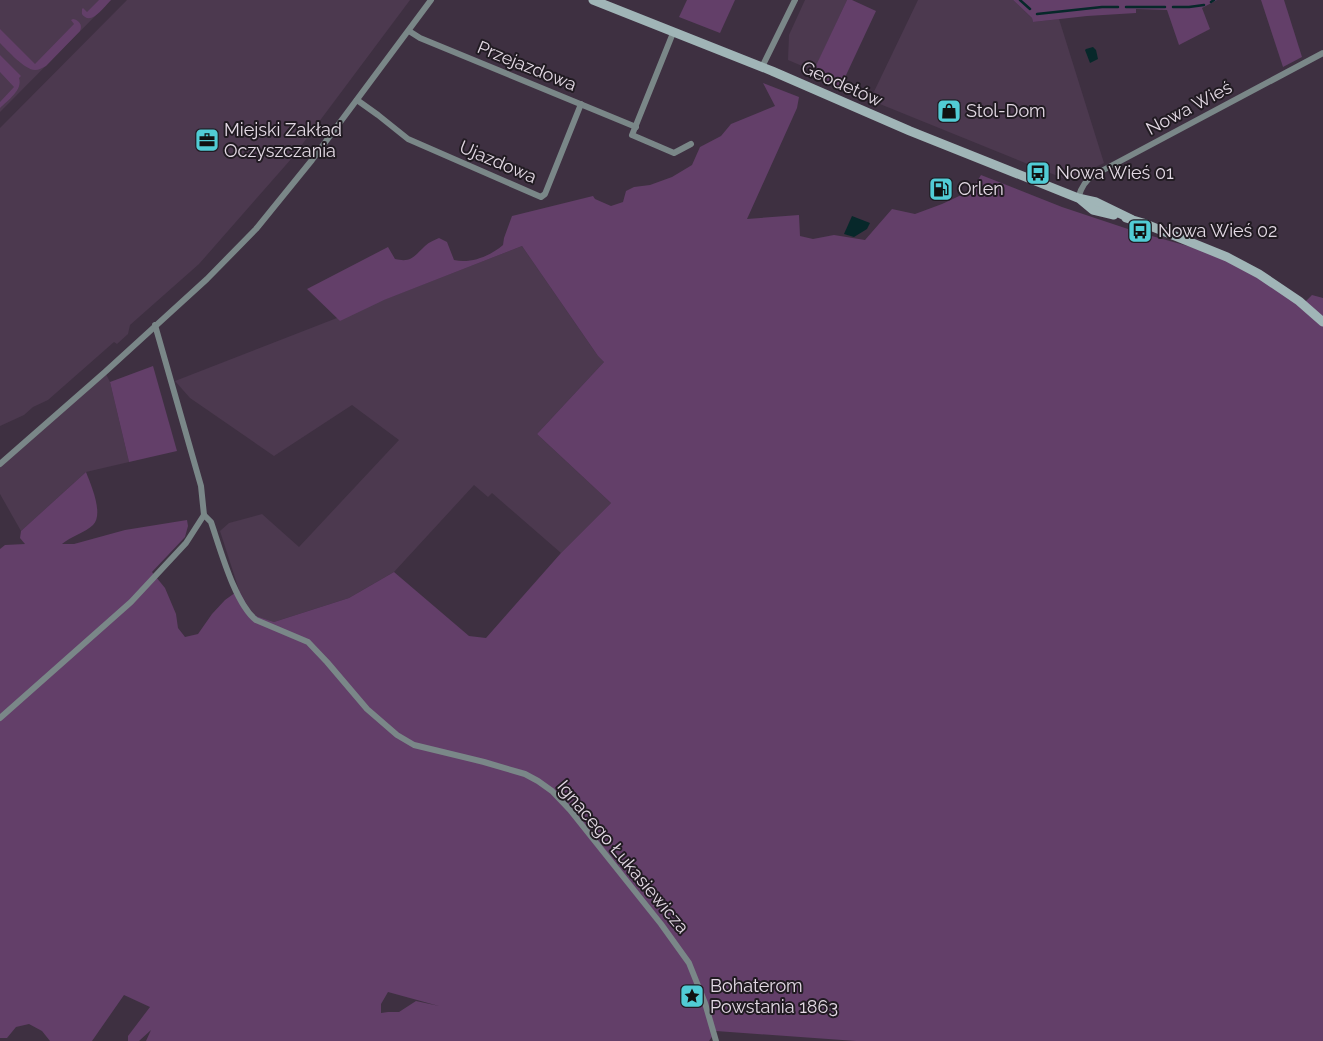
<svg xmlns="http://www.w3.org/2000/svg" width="1323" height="1041" viewBox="0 0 1323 1041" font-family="Raleway,sans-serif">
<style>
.built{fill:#4c394f}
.green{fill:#633f69;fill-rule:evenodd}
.water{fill:#07282a}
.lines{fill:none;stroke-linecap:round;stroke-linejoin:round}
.stream{stroke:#07282a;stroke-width:2.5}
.street{stroke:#7a8788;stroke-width:6}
.secondary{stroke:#a0b5b7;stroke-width:9}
.labels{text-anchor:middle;stroke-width:4;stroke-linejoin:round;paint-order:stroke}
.street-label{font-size:18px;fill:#e3d9e4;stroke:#211b22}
.poi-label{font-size:18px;fill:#e3d9e4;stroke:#211b22;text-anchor:start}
</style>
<rect width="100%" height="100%" fill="#3e3041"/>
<g class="built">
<path d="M0 0H111L0 112Z"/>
<path d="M127 0H410L292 158 199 264 130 325 128 334 117 344 114 342 48 400 33 407 24 415 0 426V128Z"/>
<path d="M805 0H847L814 71 788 60 789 35Z"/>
<path d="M918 0H1013L1032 18 1033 22 1059 19 1104 163 1085 172 1065 179 870 100Z"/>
<path d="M522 246 598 356 604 362 537 434 611 503 561 553 492 493 488 497 474 485 394 572 349 598 274 622 256 616 250 611 239 590 220 531 229 523 262 514 299 547 399 440 352 405 274 456 190 398 175 381Z"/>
<path d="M105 372 110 382 129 462 86 472 21 531 0 494V464Z"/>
</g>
<g class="green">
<path d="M99 0H111C105 6 93 23 85 17 81 14 82 14 82 9L83 8 87 12Z"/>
<path d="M687 0H735L720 33 679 17Z"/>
<path d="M847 0H852L876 11 840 88 812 74Z"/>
<path d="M1013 0H1217L1202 8 1210 29 1179 45 1167 10 1136 9V13L1087 16 1033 22 1032 18Z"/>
<path d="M1261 0H1284L1302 57 1283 67Z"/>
<path d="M73 19C79 20 83 25 80 31L46 66C42 68 39 70 35 70 25 70 7 50 0 43V29L35 64 74 24 71 20Z"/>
<path d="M0 55 21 76 19 78C23 90 8 100 0 108V102L14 87 0 72Z"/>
<path d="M763 83 799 97 797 108 747 219 799 215 800 236 813 239 834 235 865 240 892 209 915 214 942 204 972 190 981 175 1062 207 1134 231 1227 257 1303 304 1312 295 1323 298V1041H856L716 1031 709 1041H146L151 1030 139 1041H128V1036L150 1007 124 995 92 1041H50L42 1031 29 1024 16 1027 7 1038H0V549L5 545 25 544 20 538 21 531 86 472C91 485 104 514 93 525 86 532 70 537 62 544H74L125 530 187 520 188 526 185 537 152 572 165 588 176 614 178 628 185 637 198 634 212 614 225 600 239 590 250 611 256 616 274 622 349 598 394 572 469 636 486 638 561 553 611 503 537 434 604 362 598 356 522 246 384 300 340 321 307 289 388 247 395 259C412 263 414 256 425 246 429 242 435 240 439 238L447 242 454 260C471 264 490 256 503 245L504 238 512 216 593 196 595 199 611 206 623 202 626 191 634 187 650 185 672 177 692 165 700 147 721 136 731 124 775 106ZM388 992 439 1006 416 1001 399 1012H388L381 1013V1004Z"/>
<path d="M153 366 177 451 129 462 110 382Z"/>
</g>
<g class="water">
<path d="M1093 47 1096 50 1098 59 1090 63 1085 50 1086 49Z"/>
<path d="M852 216 870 223 867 229 854 237 844 234Z"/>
</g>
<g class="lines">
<g class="stream">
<path d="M1020 0 1030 9"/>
<path d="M1211 2 1214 0"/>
<path d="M1126 7H1165"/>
<path d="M1173 7H1189L1204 5"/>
<path d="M1037 14 1102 7H1118"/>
</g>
<g class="street">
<path d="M409 31 420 38 636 127"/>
<path d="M673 33 632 135 674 153 691 144"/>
<path d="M762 67 795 0"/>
<path d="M357 100 378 115 408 139 541 197 545 194 581 104"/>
<path d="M1078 198C1081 188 1085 180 1094 175L1323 53"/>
<path d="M0 464 105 372 207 279 256 229 312 160 431 0"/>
<path d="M204 515 211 522C220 548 235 604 256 620L308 642 327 662 367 709 397 735 414 745 484 762 525 774 538 781 552 791 570 810 661 924 689 963 705 1003 716 1041"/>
<path d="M0 718 131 602 186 543 204 515 201 486 155 325"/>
</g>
<g class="secondary">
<path d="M593 0 772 71 910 131 1078 198 1096 202 1131 219"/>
<path d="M1081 200 1093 210 1114 215"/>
<path d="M1126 218 1143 223 1227 257 1259 274 1299 301 1323 322"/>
</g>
</g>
<defs>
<g id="shop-square" transform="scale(1.25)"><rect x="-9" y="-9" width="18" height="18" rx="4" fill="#51ccd5" stroke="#211b22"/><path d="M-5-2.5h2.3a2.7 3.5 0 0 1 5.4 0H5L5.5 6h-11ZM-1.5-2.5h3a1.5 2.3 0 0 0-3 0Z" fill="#111"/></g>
<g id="office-square" transform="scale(1.25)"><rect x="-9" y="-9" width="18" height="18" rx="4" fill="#51ccd5" stroke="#211b22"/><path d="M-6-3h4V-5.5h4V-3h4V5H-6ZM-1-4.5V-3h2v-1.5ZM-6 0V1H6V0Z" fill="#111"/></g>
<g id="bus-square" transform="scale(1.25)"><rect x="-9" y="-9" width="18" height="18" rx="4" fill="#51ccd5" stroke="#211b22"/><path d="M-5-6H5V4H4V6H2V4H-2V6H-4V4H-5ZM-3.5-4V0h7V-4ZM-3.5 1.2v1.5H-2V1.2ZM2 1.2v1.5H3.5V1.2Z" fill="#111"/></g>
<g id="fuel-square" transform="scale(1.25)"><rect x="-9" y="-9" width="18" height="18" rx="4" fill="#51ccd5" stroke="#211b22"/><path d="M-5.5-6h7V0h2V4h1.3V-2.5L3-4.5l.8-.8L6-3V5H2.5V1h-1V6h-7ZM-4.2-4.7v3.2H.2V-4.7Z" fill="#111"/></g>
<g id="sight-square" transform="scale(1.25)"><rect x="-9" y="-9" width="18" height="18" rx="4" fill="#51ccd5" stroke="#211b22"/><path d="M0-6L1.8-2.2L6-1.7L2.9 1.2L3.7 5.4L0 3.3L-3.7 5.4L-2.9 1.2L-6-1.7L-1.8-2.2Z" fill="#111"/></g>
</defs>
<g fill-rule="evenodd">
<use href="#shop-square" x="949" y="111"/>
<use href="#office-square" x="207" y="140"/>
<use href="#bus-square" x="1038" y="173"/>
<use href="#fuel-square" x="941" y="189"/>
<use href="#bus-square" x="1140" y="231"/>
<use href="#sight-square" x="692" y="996"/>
</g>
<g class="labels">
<g class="street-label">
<text transform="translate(527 66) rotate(22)" y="6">Przejazdowa</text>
<text transform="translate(842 84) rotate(24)" y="6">Geodetów</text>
<text transform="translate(1189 108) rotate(-28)" y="6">Nowa Wieś</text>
<text transform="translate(498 162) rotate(23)" y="6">Ujazdowa</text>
<text transform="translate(623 857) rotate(50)" y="6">Ignacego Łukasiewicza</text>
</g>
<g class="poi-label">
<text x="966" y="117">Stol-Dom</text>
<text x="224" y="136">Miejski Zakład<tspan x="224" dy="21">Oczyszczania</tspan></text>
<text x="1056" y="179">Nowa Wieś 01</text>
<text x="958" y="195">Orlen</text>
<text x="1158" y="237">Nowa Wieś 02</text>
<text x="710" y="992">Bohaterom<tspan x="710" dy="21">Powstania 1863</tspan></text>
</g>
</g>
</svg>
